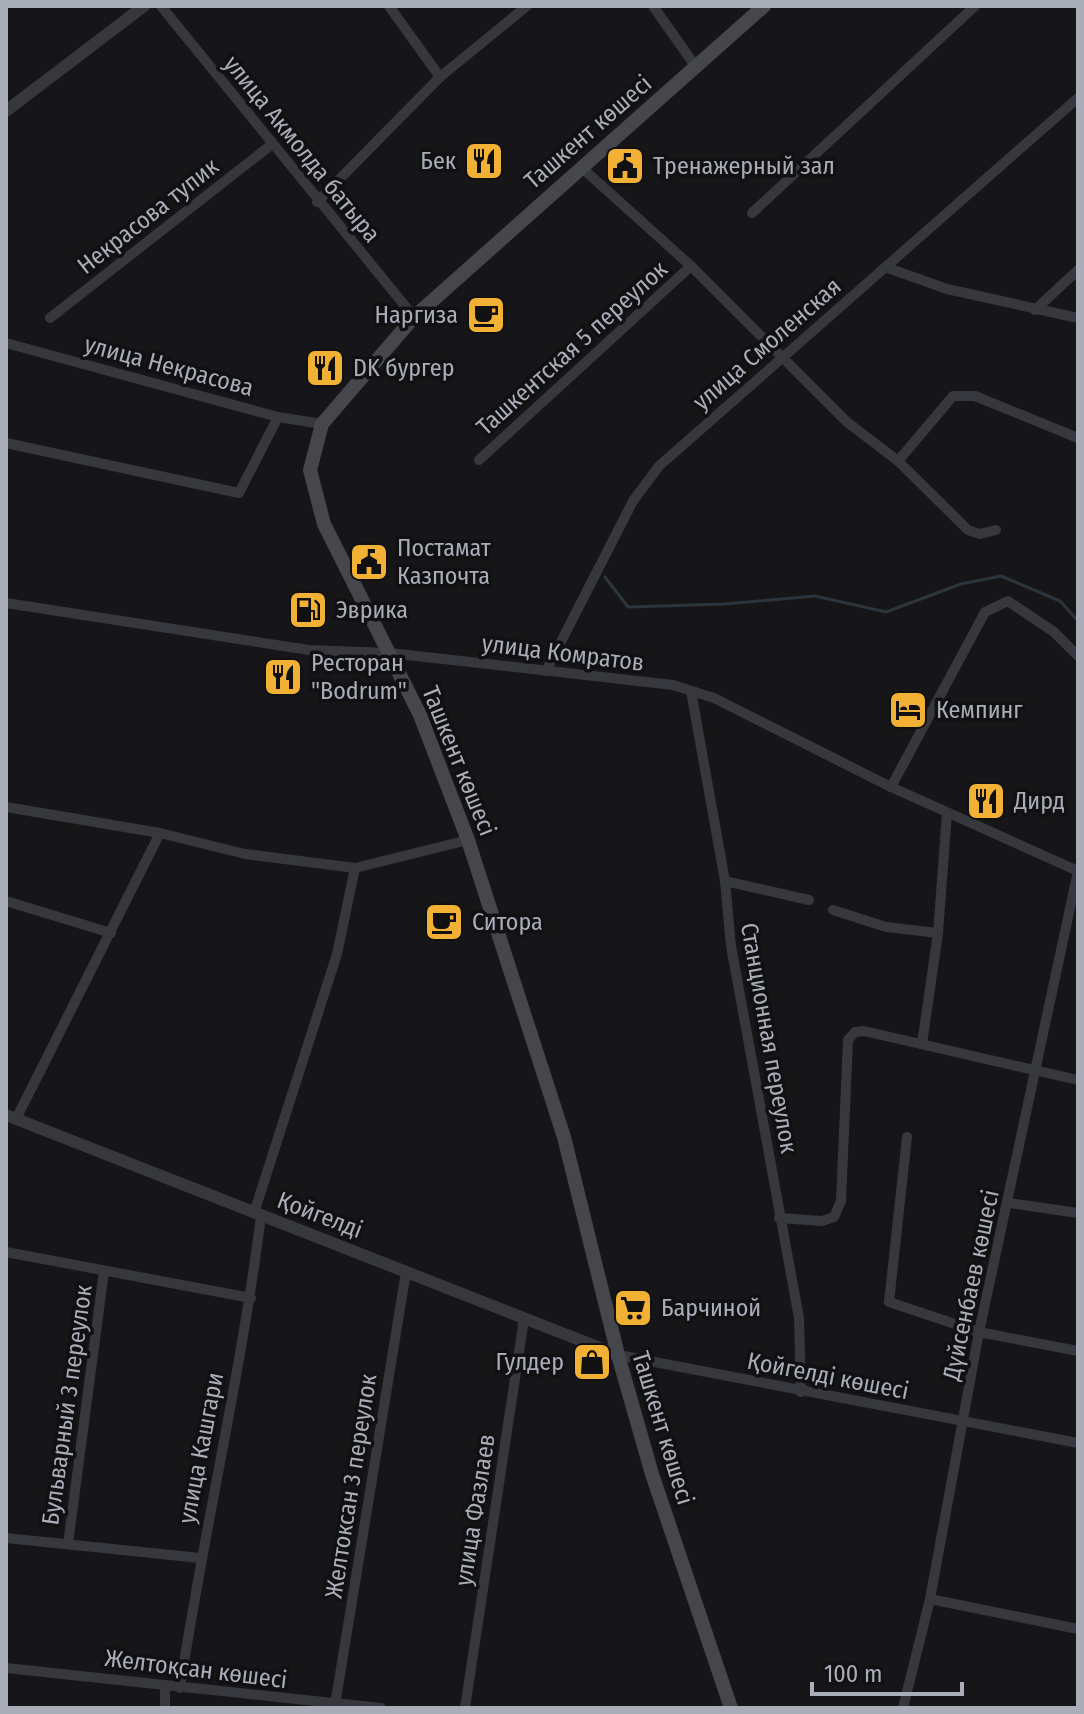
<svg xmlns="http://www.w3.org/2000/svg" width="1084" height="1714" viewBox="0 0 1084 1714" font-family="'Fira Sans Condensed',sans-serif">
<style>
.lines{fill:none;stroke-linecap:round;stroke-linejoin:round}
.stream{stroke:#2c353c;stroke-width:3}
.minor{stroke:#37383d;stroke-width:10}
.tertiary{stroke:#37383d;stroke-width:12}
.secondary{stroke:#45474d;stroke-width:14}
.labels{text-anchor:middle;stroke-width:7;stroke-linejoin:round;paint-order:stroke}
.street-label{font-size:24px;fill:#a8adb8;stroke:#111113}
.poi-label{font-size:24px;fill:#a8adb8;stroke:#111113;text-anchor:start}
</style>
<rect width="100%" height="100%" fill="#161618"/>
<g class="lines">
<path class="stream" d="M605 577 628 607 725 604 815 596 886 612 961 584 1001 576 1060 601 1078 621"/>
<g class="minor">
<path d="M161 6 414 317"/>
<path d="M389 6 440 77"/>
<path d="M653 6 696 67"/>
<path d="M581 167 691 266 847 422 898 461 968 530 980 534 996 530"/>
<path d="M317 202 440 77 527 6"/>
<path d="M752 213 975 6"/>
<path d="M885 267 947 289 1078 318"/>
<path d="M1035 310 1078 270"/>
<path d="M50 318 271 145"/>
<path d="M6 343 278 417 322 424"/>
<path d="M6 443 239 493 278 417"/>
<path d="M479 460 691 266"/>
<path d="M898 461 953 396H975L1078 438"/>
<path d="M6 603 309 650 390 653 673 685 714 698 891 787 1078 871"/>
<path d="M546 671 633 501 659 466 1078 98"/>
<path d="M691 691 725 881 731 946 799 1318 801 1392"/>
<path d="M891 787 985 612 1008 601 1054 632 1078 656"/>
<path d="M6 807 160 833 245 854 355 868 468 840"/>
<path d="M725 881 809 900"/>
<path d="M6 901 111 933"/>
<path d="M833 910 886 927 938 933"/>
<path d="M922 1044 938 933 947 813"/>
<path d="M16 1119 160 833"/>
<path d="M907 1137 889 1302 979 1332 1078 1351"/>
<path d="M1009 1203 1078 1213"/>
<path d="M254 1213 337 954 355 868"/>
<path d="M779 1218 822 1221 834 1217 841 1201 848 1040 855 1032 864 1031 1078 1080"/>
<path d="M6 1252 251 1298"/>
<path d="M618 1355 1078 1443"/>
<path d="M6 1538 200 1558"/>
<path d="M68 1544 104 1271"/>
<path d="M930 1599 1078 1629"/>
<path d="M6 1668 381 1708"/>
<path d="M165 1685V1708"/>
<path d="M180 1688C204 1530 241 1374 261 1216"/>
<path d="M335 1705 406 1272"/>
<path d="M465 1708 524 1319"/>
<path d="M903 1708 930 1599 979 1332 1078 871"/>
</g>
<g class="tertiary">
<path d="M6 111 144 6"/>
<path d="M6 1115 618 1355"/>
</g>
<path class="secondary" d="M731 1708 652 1474 618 1355 564 1137 468 840 420 715 324 524 310 470 322 424 414 317 764 6"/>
</g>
<defs>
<g id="restaurant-square" transform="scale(2)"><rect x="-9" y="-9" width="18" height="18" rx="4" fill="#f2b134" stroke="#111113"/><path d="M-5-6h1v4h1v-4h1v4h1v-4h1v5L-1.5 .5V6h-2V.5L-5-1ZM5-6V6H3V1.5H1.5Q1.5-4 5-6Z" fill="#111"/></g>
<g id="civic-square" transform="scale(2)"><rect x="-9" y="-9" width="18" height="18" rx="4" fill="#f2b134" stroke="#111113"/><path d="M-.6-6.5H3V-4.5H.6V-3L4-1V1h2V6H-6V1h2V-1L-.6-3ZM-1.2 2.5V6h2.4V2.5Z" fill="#111"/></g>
<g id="cafe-square" transform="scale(2)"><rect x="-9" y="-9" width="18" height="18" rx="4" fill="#f2b134" stroke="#111113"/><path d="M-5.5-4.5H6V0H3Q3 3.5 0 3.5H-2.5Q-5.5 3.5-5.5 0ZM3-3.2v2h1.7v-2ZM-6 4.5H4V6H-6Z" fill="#111"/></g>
<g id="fuel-square" transform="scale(2)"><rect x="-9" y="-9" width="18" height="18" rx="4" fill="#f2b134" stroke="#111113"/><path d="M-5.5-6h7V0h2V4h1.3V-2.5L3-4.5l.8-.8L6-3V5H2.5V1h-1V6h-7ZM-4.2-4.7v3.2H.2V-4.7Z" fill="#111"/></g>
<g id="hotel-square" transform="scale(2)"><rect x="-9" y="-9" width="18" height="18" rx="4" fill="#f2b134" stroke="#111113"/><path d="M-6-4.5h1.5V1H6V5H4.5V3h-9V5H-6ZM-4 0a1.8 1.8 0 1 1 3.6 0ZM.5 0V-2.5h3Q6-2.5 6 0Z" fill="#111"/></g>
<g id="supermarket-square" transform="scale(2)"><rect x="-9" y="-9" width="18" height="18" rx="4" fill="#f2b134" stroke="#111113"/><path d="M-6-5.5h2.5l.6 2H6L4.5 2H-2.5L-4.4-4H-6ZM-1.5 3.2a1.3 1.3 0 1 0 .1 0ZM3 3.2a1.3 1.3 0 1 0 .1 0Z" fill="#111"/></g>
<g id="shop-square" transform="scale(2)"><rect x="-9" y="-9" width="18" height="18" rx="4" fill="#f2b134" stroke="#111113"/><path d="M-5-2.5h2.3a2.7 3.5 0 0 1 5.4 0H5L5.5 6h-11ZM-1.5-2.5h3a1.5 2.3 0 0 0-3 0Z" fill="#111"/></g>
</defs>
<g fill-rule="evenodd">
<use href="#restaurant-square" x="484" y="161"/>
<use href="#civic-square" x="625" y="166"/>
<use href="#cafe-square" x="486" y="315"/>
<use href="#restaurant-square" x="325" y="368"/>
<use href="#civic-square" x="369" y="562"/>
<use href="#fuel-square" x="308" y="610"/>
<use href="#restaurant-square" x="283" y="677"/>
<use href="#hotel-square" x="908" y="710"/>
<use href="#restaurant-square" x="986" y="801"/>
<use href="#cafe-square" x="444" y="922"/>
<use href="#supermarket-square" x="633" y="1308"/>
<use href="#shop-square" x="592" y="1362"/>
</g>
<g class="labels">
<g class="street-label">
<text transform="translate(588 132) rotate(-41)" y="8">Ташкент көшесі</text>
<text transform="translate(302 149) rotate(51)" y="8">улица Акмолда батыра</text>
<text transform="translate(148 216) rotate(-38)" y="8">Некрасова тупик</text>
<text transform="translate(767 344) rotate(-41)" y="8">улица Смоленская</text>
<text transform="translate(572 348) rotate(-42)" y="8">Ташкентская 5 переулок</text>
<text transform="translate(169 366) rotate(15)" y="8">улица Некрасова</text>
<text transform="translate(563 653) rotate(7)" y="8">улица Комратов</text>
<text transform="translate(459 761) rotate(68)" y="8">Ташкент көшесі</text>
<text transform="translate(769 1038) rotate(80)" y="8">Станционная переулок</text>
<text transform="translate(320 1215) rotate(21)" y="8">Қойгелді</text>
<text transform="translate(971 1285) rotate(-78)" y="8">Дүйсенбаев көшесі</text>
<text transform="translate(828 1376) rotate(11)" y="8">Қойгелді көшесі</text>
<text transform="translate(67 1405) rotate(-82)" y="8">Бульварный 3 переулок</text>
<text transform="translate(663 1428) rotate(73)" y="8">Ташкент көшесі</text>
<text transform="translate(201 1448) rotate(-79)" y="8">улица Кашгари</text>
<text transform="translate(351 1486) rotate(-81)" y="8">Желтоксан 3 переулок</text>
<text transform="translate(475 1510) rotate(-81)" y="8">улица Фазлаев</text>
<text transform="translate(196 1669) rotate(7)" y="8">Желтоқсан көшесі</text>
</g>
<g class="poi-label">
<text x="456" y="169" text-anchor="end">Бек</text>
<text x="653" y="174">Тренажерный зал</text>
<text x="458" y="323" text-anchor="end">Наргиза</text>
<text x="353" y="376">DK бургер</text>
<text x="397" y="556">Постамат<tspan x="397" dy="28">Казпочта</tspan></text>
<text x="336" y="618">Эврика</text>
<text x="311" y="671">Ресторан<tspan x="311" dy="28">"Bodrum"</tspan></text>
<text x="936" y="718">Кемпинг</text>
<text x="1014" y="809">Дирд</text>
<text x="472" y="930">Ситора</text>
<text x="661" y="1316">Барчиной</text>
<text x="564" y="1370" text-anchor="end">Гулдер</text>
</g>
</g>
<rect width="1084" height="1714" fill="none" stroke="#a8adb8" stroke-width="16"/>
<path d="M812 1682v12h150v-12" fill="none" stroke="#a8adb8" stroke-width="4"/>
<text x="824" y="1682" font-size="24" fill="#a8adb8" stroke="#111113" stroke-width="6" paint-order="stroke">100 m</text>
</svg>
